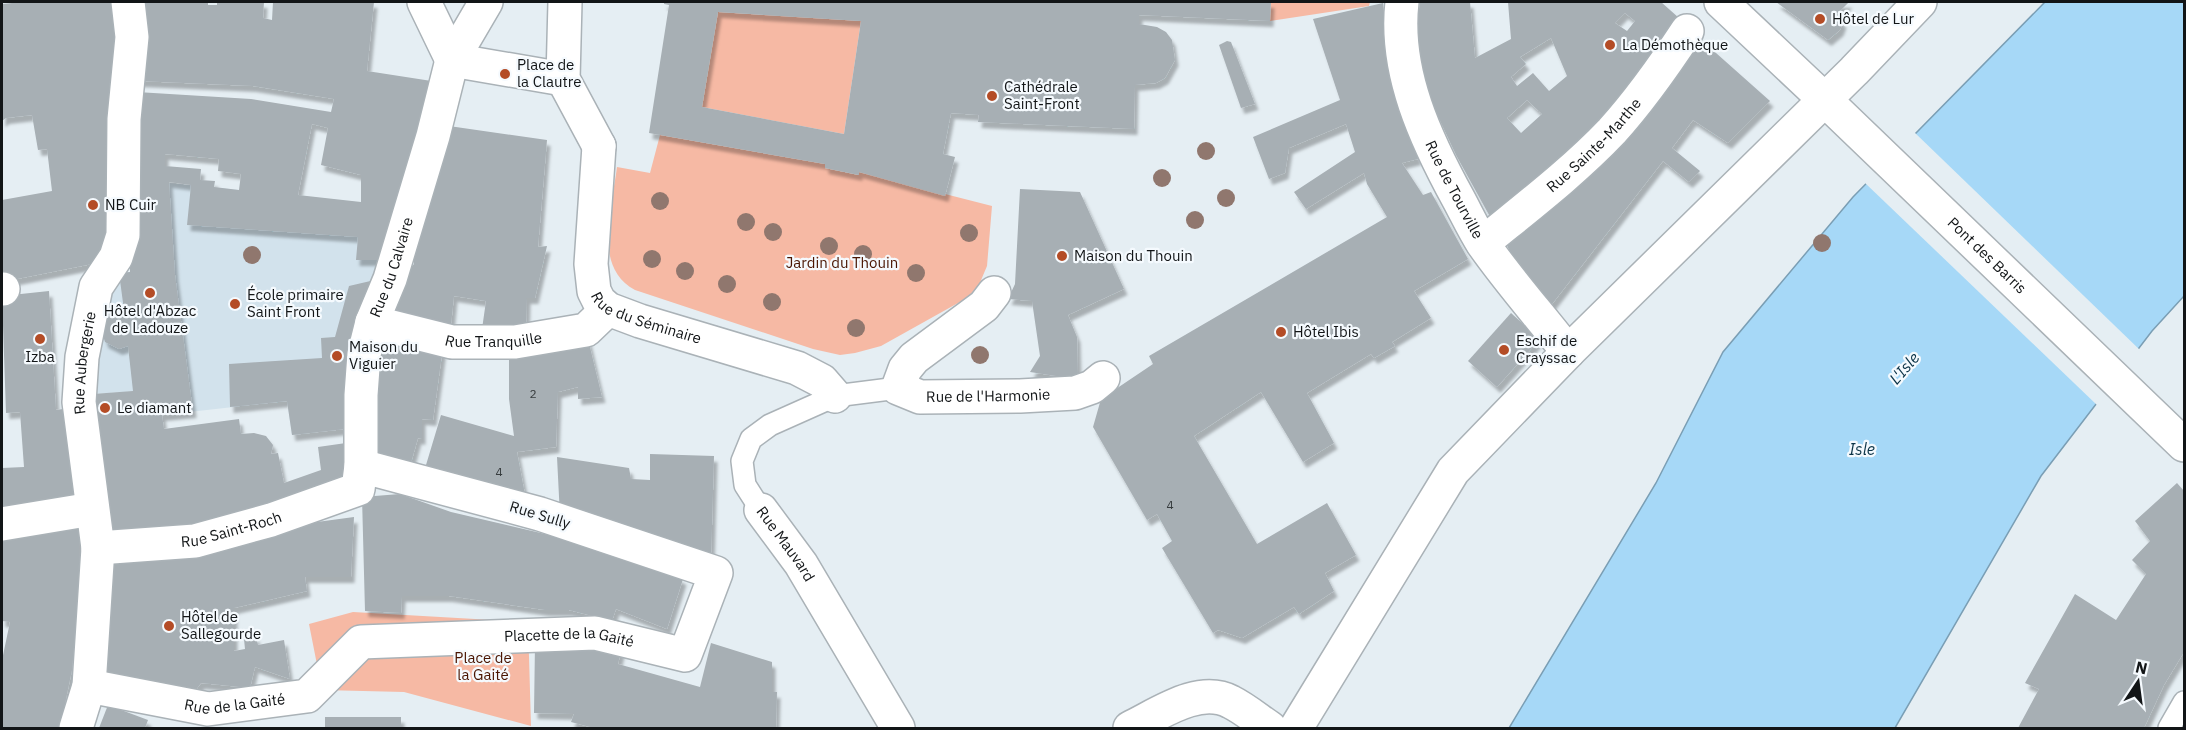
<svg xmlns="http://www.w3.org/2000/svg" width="2186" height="730" viewBox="0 0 2186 730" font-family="'IBM Plex Sans',sans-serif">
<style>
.built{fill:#d2e2ec}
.green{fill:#f6b9a4}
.water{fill:#a6d8f7;stroke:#7a9eb4;stroke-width:1.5}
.pier{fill:#e5eef3}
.building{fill:#a7afb4;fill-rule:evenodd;filter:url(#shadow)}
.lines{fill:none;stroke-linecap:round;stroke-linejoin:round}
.service-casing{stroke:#aab2b7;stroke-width:24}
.pedestrian-casing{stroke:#aab2b7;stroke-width:36}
.minor-casing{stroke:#aab2b7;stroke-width:36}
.secondary-casing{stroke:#aab2b7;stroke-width:36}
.service{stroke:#fff;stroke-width:21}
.pedestrian{stroke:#fff;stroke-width:33}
.minor{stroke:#fff;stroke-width:33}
.secondary{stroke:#fff;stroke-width:33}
.tree{fill:#90776e}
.poi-dot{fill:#b44c26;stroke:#f5fafe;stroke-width:2}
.labels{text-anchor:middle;stroke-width:4.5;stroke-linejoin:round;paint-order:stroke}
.number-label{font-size:12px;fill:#373c3e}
.poi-label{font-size:15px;fill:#121517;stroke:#f5fafe;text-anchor:start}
.street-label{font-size:15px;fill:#121517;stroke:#f5fafe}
.park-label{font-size:15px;fill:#4a1502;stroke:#f5fafe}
.water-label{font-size:16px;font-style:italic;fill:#0b3347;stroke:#f5fafe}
</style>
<defs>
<filter id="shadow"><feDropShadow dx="3.5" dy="6" stdDeviation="1.5" flood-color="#0004"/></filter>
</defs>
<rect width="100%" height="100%" fill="#e5eef3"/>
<path class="built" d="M130 179 405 207 354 428 292 435 287 401 162 415 157 390 93 394 103 291 119 273 130 272Z"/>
<g class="green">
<path d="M1271 2H1370L1369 6 1270 21Z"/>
<path d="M718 12 861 21 844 134 702 107Z"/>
<path d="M660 135 825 164V168L858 175 859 172 992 206 987 266 979 285 967 298 881 346 855 353 840 355 813 349 635 290C592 267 612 207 617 167L650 173Z"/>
<path d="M353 612 528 622 531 726 404 692 322 690 309 624Z"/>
</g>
<path class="water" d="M2045 2H2184V296L2152 331 2041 476 1895 728H1509L1656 483 1723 352 1853 197Z"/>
<path class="pier" d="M1913 131 2141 351 2098 406 1864 182Z"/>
<g class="building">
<path d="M22 2H122L107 261 2 282V200L52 191 47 149 38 150 32 115 6 118 2 121V4Z"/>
<path d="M137 2H208V5H217V2H264L263 18 272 20 273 2H374L367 71 438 82 387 260H356L358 237 187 225 191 185 169 182 175 275 193 412 162 415 164 429 239 419 241 434 254 433 266 436 273 445 271 454 278 453 284 483 321 470 318 447 353 442 350 479 265 516 106 540 93 394 133 391 128 346 119 349 105 342 100 326 109 312 124 310 119 273 130 272V179L137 92 251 99 331 112 334 99 253 86 138 81ZM312 124 328 128 321 165 361 175V202L298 195ZM165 154 219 159 218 171 241 174 239 190 214 187 215 181 200 180 201 169 165 166Z"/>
<path d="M664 2H1271L1270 21 1139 15V24L1157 27 1166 32 1172 40 1175 60 1165 78 1156 83 1135 85 1134 129 978 122 979 115 951 113 943 154 955 157 945 196 859 172V175L825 168V164L649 133 669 5 664 4ZM718 12 861 21 844 134 702 107Z"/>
<path d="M1420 2H1470L1475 58 1511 39 1508 2H1661L1679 18 1615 116 1493 222 1456 155 1419 76 1416 30ZM1625 13 1635 21 1627 31 1615 23ZM1551 38 1567 76 1549 91 1533 73 1517 86 1511 77 1526 64 1520 57ZM1527 100 1542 114 1521 133 1507 118Z"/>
<path d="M1776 2H1849L1836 15 1843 22 1840 30 1828 40Z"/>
<path d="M1383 3 1388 61 1418 159 1402 163 1423 195 1431 192 1468 259 1414 291 1431 318 1392 342 1395 346 1374 358 1371 354 1307 393 1334 443 1303 462 1261 392 1194 436 1257 544 1327 503 1356 555 1325 573 1334 591 1299 614 1294 607 1242 638 1218 630 1213 633 1162 548 1172 541 1157 514 1147 520 1093 427 1101 399 1153 364 1149 356 1387 217 1367 184 1364 173 1306 209 1294 192 1355 152 1346 124 1289 148 1285 173 1269 179 1253 137 1340 100 1313 19Z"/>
<path d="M1698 37 1770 101 1728 143 1693 120 1672 148 1700 171 1689 182 1663 161 1549 308 1514 261 1505 241Z"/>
<path d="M1227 41 1231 42 1255 104 1241 108 1219 45Z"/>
<path d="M442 125 547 140 538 247 547 246 535 298H527L526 334 481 336 486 301 454 296 450 335 390 320 403 277 414 264 413 240Z"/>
<path d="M1020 189 1080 192 1124 289 1068 315 1077 337 1078 376 1076 379 1030 372 1040 356 1032 301 1008 299 1015 284Z"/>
<path d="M379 279 354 428 292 435 287 401 230 407 229 364 322 358 321 338 335 337 349 286Z"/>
<path d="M49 291 56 410 63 409 81 506 2 509V468L24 467 20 412 6 413 2 296Z"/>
<path d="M1511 313 1540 339 1497 387 1468 361Z"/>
<path d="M588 339 602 397 578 399V387L558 392 556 447 517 452 527 505 423 475 441 415 514 436 509 399V351Z"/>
<path d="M376 340 443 347 433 420 422 419V439L418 438 409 470 371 459Z"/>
<path d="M650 454 714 456 711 561 560 516 557 457 629 468 631 479 650 480Z"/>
<path d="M2177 483 2184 491V652L2164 685 2144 728H2018L2039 689 2025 683 2075 594 2116 620 2146 574 2132 560 2150 541 2135 521Z"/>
<path d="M400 494 451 512 635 555 683 579 667 629 616 609 612 621 569 610H545L449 596H402L401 613 365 611 362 497Z"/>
<path d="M354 517 351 577H305L307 591 234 608V651L245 649 244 639 256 636 258 645 284 640 290 679 255 667 250 688 201 683 190 698 159 694 157 681 132 687 100 680 108 563 260 538 317 522Z"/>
<path d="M63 527H79V594L72 670 60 728H2V660L10 622 2 621V540Z"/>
<path d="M535 643 622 647 618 664 700 687 711 643 772 662V692H777L776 728H594L571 722 574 714 534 713Z"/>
<path d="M108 705 148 720 145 728H99Z"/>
<rect x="325" y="717" width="76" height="11"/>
</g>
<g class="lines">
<g class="service-casing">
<g id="service">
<path d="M761 510 745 485 742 461 751 439 770 425 835 396 898 388"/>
<path d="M2169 728 2184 702"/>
</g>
</g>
<g class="pedestrian-casing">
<g id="pedestrian">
<path d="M424 2 452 60 563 79"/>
<path d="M565 2 563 79 599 146"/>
<path id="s1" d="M1483 243C1527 207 1573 172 1612 131 1640 100 1664 66 1687 31"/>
<path d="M2 289H3"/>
<path id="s2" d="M994 293 984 306 914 358 905 369 898 388 920 397 1020 396 1075 393 1092 387 1103 378"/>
<path id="s3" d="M372 322 452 342H515L586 330 608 309"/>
<path d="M2 524 92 509"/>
<path id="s4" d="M98 548 195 541 271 520 358 489 361 466V395L364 354 372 322 390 279 433 136 452 60 486 2"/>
<path id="s5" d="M89 686 208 709 307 696 361 642 595 633 685 655 716 573 540 514 361 466"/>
<path id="s6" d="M76 728 89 686 98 548 79 402 82 357 96 287 116 257 123 235 124 119 132 37 128 2"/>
</g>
</g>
<g class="minor-casing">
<g id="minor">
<path id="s7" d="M1402 2C1394 72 1426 140 1459 200 1467 215 1474 230 1483 244 1509 281 1540 316 1568 352"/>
<path d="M1721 2 1824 99"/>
<path id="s8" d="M599 146 591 264 594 291 599 301 608 309 640 321 797 368 822 381 835 396"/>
<path id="s9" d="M761 510 801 564 898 728"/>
<path d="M1130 728C1159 714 1199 685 1231 702 1245 709 1258 720 1270 728"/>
</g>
</g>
<g class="secondary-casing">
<g id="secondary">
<path id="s10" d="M1824 99 2184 445"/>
<path d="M1296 728 1453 471 1568 352 1854 71 1920 2"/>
</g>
</g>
<use href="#service" class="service"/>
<use href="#pedestrian" class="pedestrian"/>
<use href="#minor" class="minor"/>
<use href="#secondary" class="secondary"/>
</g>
<g class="tree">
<circle cx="1206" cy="151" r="9"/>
<circle cx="1162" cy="178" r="9"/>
<circle cx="1226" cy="198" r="9"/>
<circle cx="660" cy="201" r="9"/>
<circle cx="1195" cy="220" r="9"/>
<circle cx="746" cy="222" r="9"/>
<circle cx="773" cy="232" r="9"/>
<circle cx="969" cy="233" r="9"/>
<circle cx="1822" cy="243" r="9"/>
<circle cx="829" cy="246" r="9"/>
<circle cx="863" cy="254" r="9"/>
<circle cx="252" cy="255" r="9"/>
<circle cx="652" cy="259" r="9"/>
<circle cx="685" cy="271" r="9"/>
<circle cx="916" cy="273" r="9"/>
<circle cx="727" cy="284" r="9"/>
<circle cx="772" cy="302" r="9"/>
<circle cx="856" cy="328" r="9"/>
<circle cx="980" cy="355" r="9"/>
</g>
<g class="poi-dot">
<circle cx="1820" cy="19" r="6"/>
<circle cx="1610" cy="45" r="6"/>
<circle cx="505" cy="74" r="6"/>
<circle cx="992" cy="96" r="6"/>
<circle cx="93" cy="205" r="6"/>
<circle cx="1062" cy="256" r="6"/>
<circle cx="150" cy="293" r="6"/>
<circle cx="235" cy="304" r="6"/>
<circle cx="1281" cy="332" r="6"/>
<circle cx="40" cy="339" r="6"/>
<circle cx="1504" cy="350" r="6"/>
<circle cx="337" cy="356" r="6"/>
<circle cx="105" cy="408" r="6"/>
<circle cx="169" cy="626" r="6"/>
</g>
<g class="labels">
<g class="number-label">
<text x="533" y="398">2</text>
<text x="499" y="476">4</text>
<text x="1170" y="509">4</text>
</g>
<g class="poi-label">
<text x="1832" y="24">Hôtel de Lur</text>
<text x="1622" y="50">La Démothèque</text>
<text x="517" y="70">Place de<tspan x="517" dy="17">la Clautre</tspan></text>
<text x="1004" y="92">Cathédrale<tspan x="1004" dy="17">Saint-Front</tspan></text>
<text x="105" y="210">NB Cuir</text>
<text x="1074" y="261">Maison du Thouin</text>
<text x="247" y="300">École primaire<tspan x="247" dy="17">Saint Front</tspan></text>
<text x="150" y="316" text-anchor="middle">Hôtel d'Abzac<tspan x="150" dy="17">de Ladouze</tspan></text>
<text x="1293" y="337">Hôtel Ibis</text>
<text x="1516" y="346">Eschif de<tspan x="1516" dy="17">Crayssac</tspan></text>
<text x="349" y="352">Maison du<tspan x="349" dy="17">Viguier</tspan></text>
<text x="40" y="362" text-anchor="middle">Izba</text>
<text x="117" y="413">Le diamant</text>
<text x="181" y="622">Hôtel de<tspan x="181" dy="17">Sallegourde</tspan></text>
</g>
<g class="street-label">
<text dy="5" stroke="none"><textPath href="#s1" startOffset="148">Rue Sainte-Marthe</textPath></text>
<text dy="5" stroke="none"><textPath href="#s7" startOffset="198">Rue de Tourville</textPath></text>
<text dy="5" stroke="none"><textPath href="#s10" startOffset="226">Pont des Barris</textPath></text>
<text dy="5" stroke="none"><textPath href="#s4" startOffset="495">Rue du Calvaire</textPath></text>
<text dy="5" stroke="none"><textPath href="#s8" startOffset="207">Rue du Séminaire</textPath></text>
<text dy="5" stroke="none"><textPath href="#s3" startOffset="124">Rue Tranquille</textPath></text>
<text dy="5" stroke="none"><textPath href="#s6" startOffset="369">Rue Aubergerie</textPath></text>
<text dy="5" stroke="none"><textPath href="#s2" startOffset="230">Rue de l'Harmonie</textPath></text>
<text transform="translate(540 515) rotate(17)" y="5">Rue Sully</text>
<text dy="5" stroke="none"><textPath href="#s4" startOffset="135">Rue Saint-Roch</textPath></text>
<text dy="5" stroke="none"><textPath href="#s9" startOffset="42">Rue Mauvard</textPath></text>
<text dy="5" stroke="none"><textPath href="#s5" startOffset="506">Placette de la Gaité</textPath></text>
<text dy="5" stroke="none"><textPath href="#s5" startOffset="148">Rue de la Gaité</textPath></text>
</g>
<g class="park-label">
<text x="842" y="268">Jardin du Thouin</text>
<text x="483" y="663">Place de<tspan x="483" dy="17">la Gaité</tspan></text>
</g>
<g class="water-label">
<text transform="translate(1904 368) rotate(-49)" y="6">L'Isle</text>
<text x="1862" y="455">Isle</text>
</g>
</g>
<rect width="2186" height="730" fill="none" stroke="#121517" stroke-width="6"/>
<g transform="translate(2138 682) rotate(13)" stroke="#f5fafe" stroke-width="4.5" paint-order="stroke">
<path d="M0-4.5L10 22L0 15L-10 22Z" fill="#121517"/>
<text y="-9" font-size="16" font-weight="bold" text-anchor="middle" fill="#121517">N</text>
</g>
</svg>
